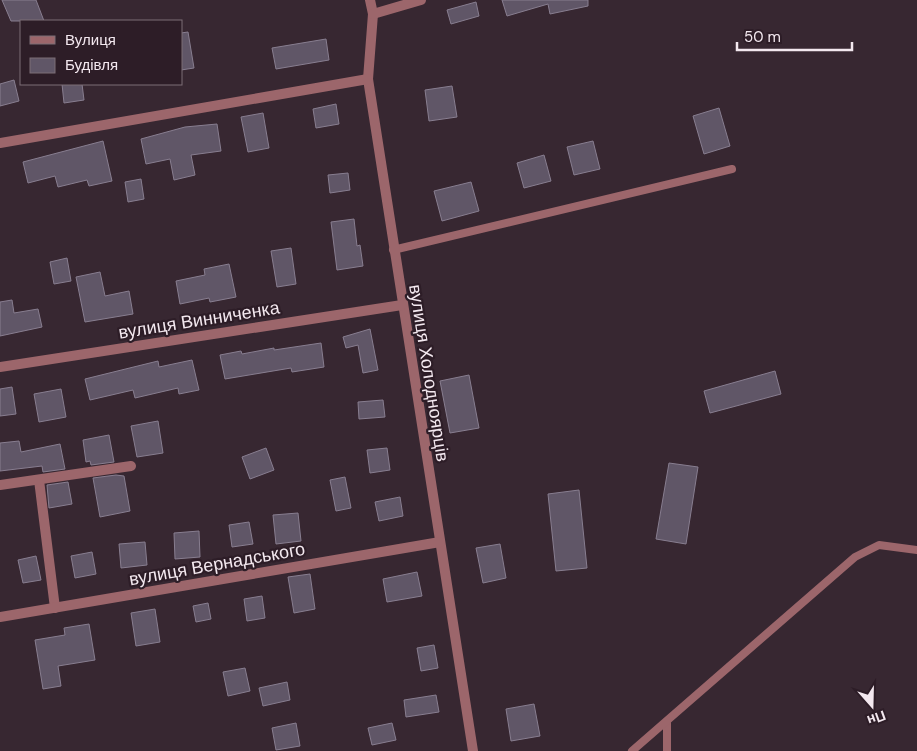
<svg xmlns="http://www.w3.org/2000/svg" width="917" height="751" viewBox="0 0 917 751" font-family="'DM Sans',sans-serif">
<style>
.building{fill:#605667;stroke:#887e90}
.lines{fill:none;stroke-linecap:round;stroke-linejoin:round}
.service{stroke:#9c666b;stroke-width:8}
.minor{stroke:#9c666b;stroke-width:10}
.labels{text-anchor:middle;stroke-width:4.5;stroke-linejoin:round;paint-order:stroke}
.street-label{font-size:18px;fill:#f3e8ef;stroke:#2d1d27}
</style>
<rect width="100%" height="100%" fill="#372731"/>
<g class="building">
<path d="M2 0H36L44 21H11Z"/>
<path d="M502 0H588V6L550 14 548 4 507 16Z"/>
<path d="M476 2 479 16 451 24 447 10Z"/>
<path d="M188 32 194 68 181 70V33Z"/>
<path d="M326 39 329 60 276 69 272 48Z"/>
<path d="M14 80 19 101 0 106V84Z"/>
<path d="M62 84H82L84 100 64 103Z"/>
<path d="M452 86 457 117 429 121 425 90Z"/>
<path d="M336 104 339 124 316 128 313 109Z"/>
<path d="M719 108 730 146 704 154 693 116Z"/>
<path d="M263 113 269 148 248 152 241 117Z"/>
<path d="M217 124 221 151 191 155 195 175 174 180 170 159 146 164 141 139 185 127Z"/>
<path d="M103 141 112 181 89 186 87 180 58 187 55 176 28 183 23 162Z"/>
<path d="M593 141 600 169 574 175 567 147Z"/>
<path d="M544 155 551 181 524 188 517 163Z"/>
<path d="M348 173 350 190 330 193 328 175Z"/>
<path d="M141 179 144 199 128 202 125 182Z"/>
<path d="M471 182 479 211 442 221 434 191Z"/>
<path d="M354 219 357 246 360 245 363 266 337 270 331 222Z"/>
<path d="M291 248 296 284 277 287 271 251Z"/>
<path d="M67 258 71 281 54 284 50 262Z"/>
<path d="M229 264 236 297 210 302 209 298 180 304 176 281 205 275 204 269Z"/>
<path d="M100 272 105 296 129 291 133 314 85 322 76 277Z"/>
<path d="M12 300 14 313 38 309 42 327 0 336V302Z"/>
<path d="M370 329 378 370 363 373 358 345 346 348 343 337Z"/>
<path d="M321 343 324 367 292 372 291 368 225 379 220 355 241 351 242 354 274 348V350Z"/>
<path d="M192 360 199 390 179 394 178 388 135 398 133 390 90 400 85 379 158 361 159 367Z"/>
<path d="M775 371 781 394 710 413 704 391Z"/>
<path d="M469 375 479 428 450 433 440 381Z"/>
<path d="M12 387 16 414 0 416V389Z"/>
<path d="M61 389 66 417 39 422 34 394Z"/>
<path d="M383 400 385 417 359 419 358 402Z"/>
<path d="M158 421 163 453 137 457 131 426Z"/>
<path d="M109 435 114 462 91 465 90 461 86 462 83 440Z"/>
<path d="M19 441 21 452 60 444 65 469 43 472 42 466 0 471V443Z"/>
<path d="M266 448 274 470 250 479 242 457Z"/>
<path d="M387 448 390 470 370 473 367 450Z"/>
<path d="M669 463 698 467 686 544 656 539Z"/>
<path d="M116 475 124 476 130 511 100 517 93 478Z"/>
<path d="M345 477 351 508 336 511 330 480Z"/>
<path d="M68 482 72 504 49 508 47 485Z"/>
<path d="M579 490 587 568 556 571 548 494Z"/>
<path d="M400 497 403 516 379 521 375 502Z"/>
<path d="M298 513 301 541 276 544 273 515Z"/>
<path d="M249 522 253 544 232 547 229 525Z"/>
<path d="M199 531 200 557 175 559 174 533Z"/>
<path d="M145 542 147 565 121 568 119 544Z"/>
<path d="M500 544 506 578 483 583 476 548Z"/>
<path d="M92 552 96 574 75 578 71 556Z"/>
<path d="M36 556 41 580 23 583 18 560Z"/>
<path d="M417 572 422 596 387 602 383 579Z"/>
<path d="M310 574 315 609 294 613 288 577Z"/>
<path d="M262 596 265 618 247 621 244 599Z"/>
<path d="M208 603 211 619 196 622 193 606Z"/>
<path d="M155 609 160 642 136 646 131 613Z"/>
<path d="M89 624 95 660 58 666 61 686 43 689 35 640 65 635 64 628Z"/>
<path d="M434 645 438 668 421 671 417 648Z"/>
<path d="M245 668 250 691 228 696 223 672Z"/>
<path d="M287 682 290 700 263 706 259 688Z"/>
<path d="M436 695 439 712 406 717 404 700Z"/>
<path d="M534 704 540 736 511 741 506 709Z"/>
<path d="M296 723 300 746 276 750 272 728Z"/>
<path d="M392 723 396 740 372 745 368 728Z"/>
</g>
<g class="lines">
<g class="service">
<path d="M393 250 732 169"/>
<path d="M667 723V751"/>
<path d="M632 751 855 557 879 545 917 550"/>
</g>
<g class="minor">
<path d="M370 0 373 14 368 79 473 751"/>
<path d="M373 14 421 0"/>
<path d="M0 143 368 79"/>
<path d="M0 367 402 305"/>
<path d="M39 480 55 608"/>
<path d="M0 485 131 466"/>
<path d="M0 617 440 542"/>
</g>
</g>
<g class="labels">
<g class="street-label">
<text transform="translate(199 320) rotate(-9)" y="6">вулиця Винниченка</text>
<text transform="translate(429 373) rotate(81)" y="6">вулиця Холодноярців</text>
<text transform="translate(217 564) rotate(-10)" y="6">вулиця Вернадського</text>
</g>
</g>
<rect x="20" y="20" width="162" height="65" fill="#2d1d27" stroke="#7c6e77"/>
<rect x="30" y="36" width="25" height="8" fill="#9c666b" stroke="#7c6e77"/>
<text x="65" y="45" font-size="15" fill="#f3e8ef">Вулиця</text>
<rect x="30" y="58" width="25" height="15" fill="#605667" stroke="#7c6e77"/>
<text x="65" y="70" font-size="15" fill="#f3e8ef">Будівля</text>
<g transform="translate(872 706) rotate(160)" stroke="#2d1d27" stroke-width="4" paint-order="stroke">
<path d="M0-4L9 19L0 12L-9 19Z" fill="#f3e8ef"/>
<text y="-8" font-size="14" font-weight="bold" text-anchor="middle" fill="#f3e8ef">Пн</text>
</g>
<path d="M737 42v8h115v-8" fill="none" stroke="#f3e8ef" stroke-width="2.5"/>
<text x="744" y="42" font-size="15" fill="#f3e8ef" stroke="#2d1d27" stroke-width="4" paint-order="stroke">50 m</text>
</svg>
